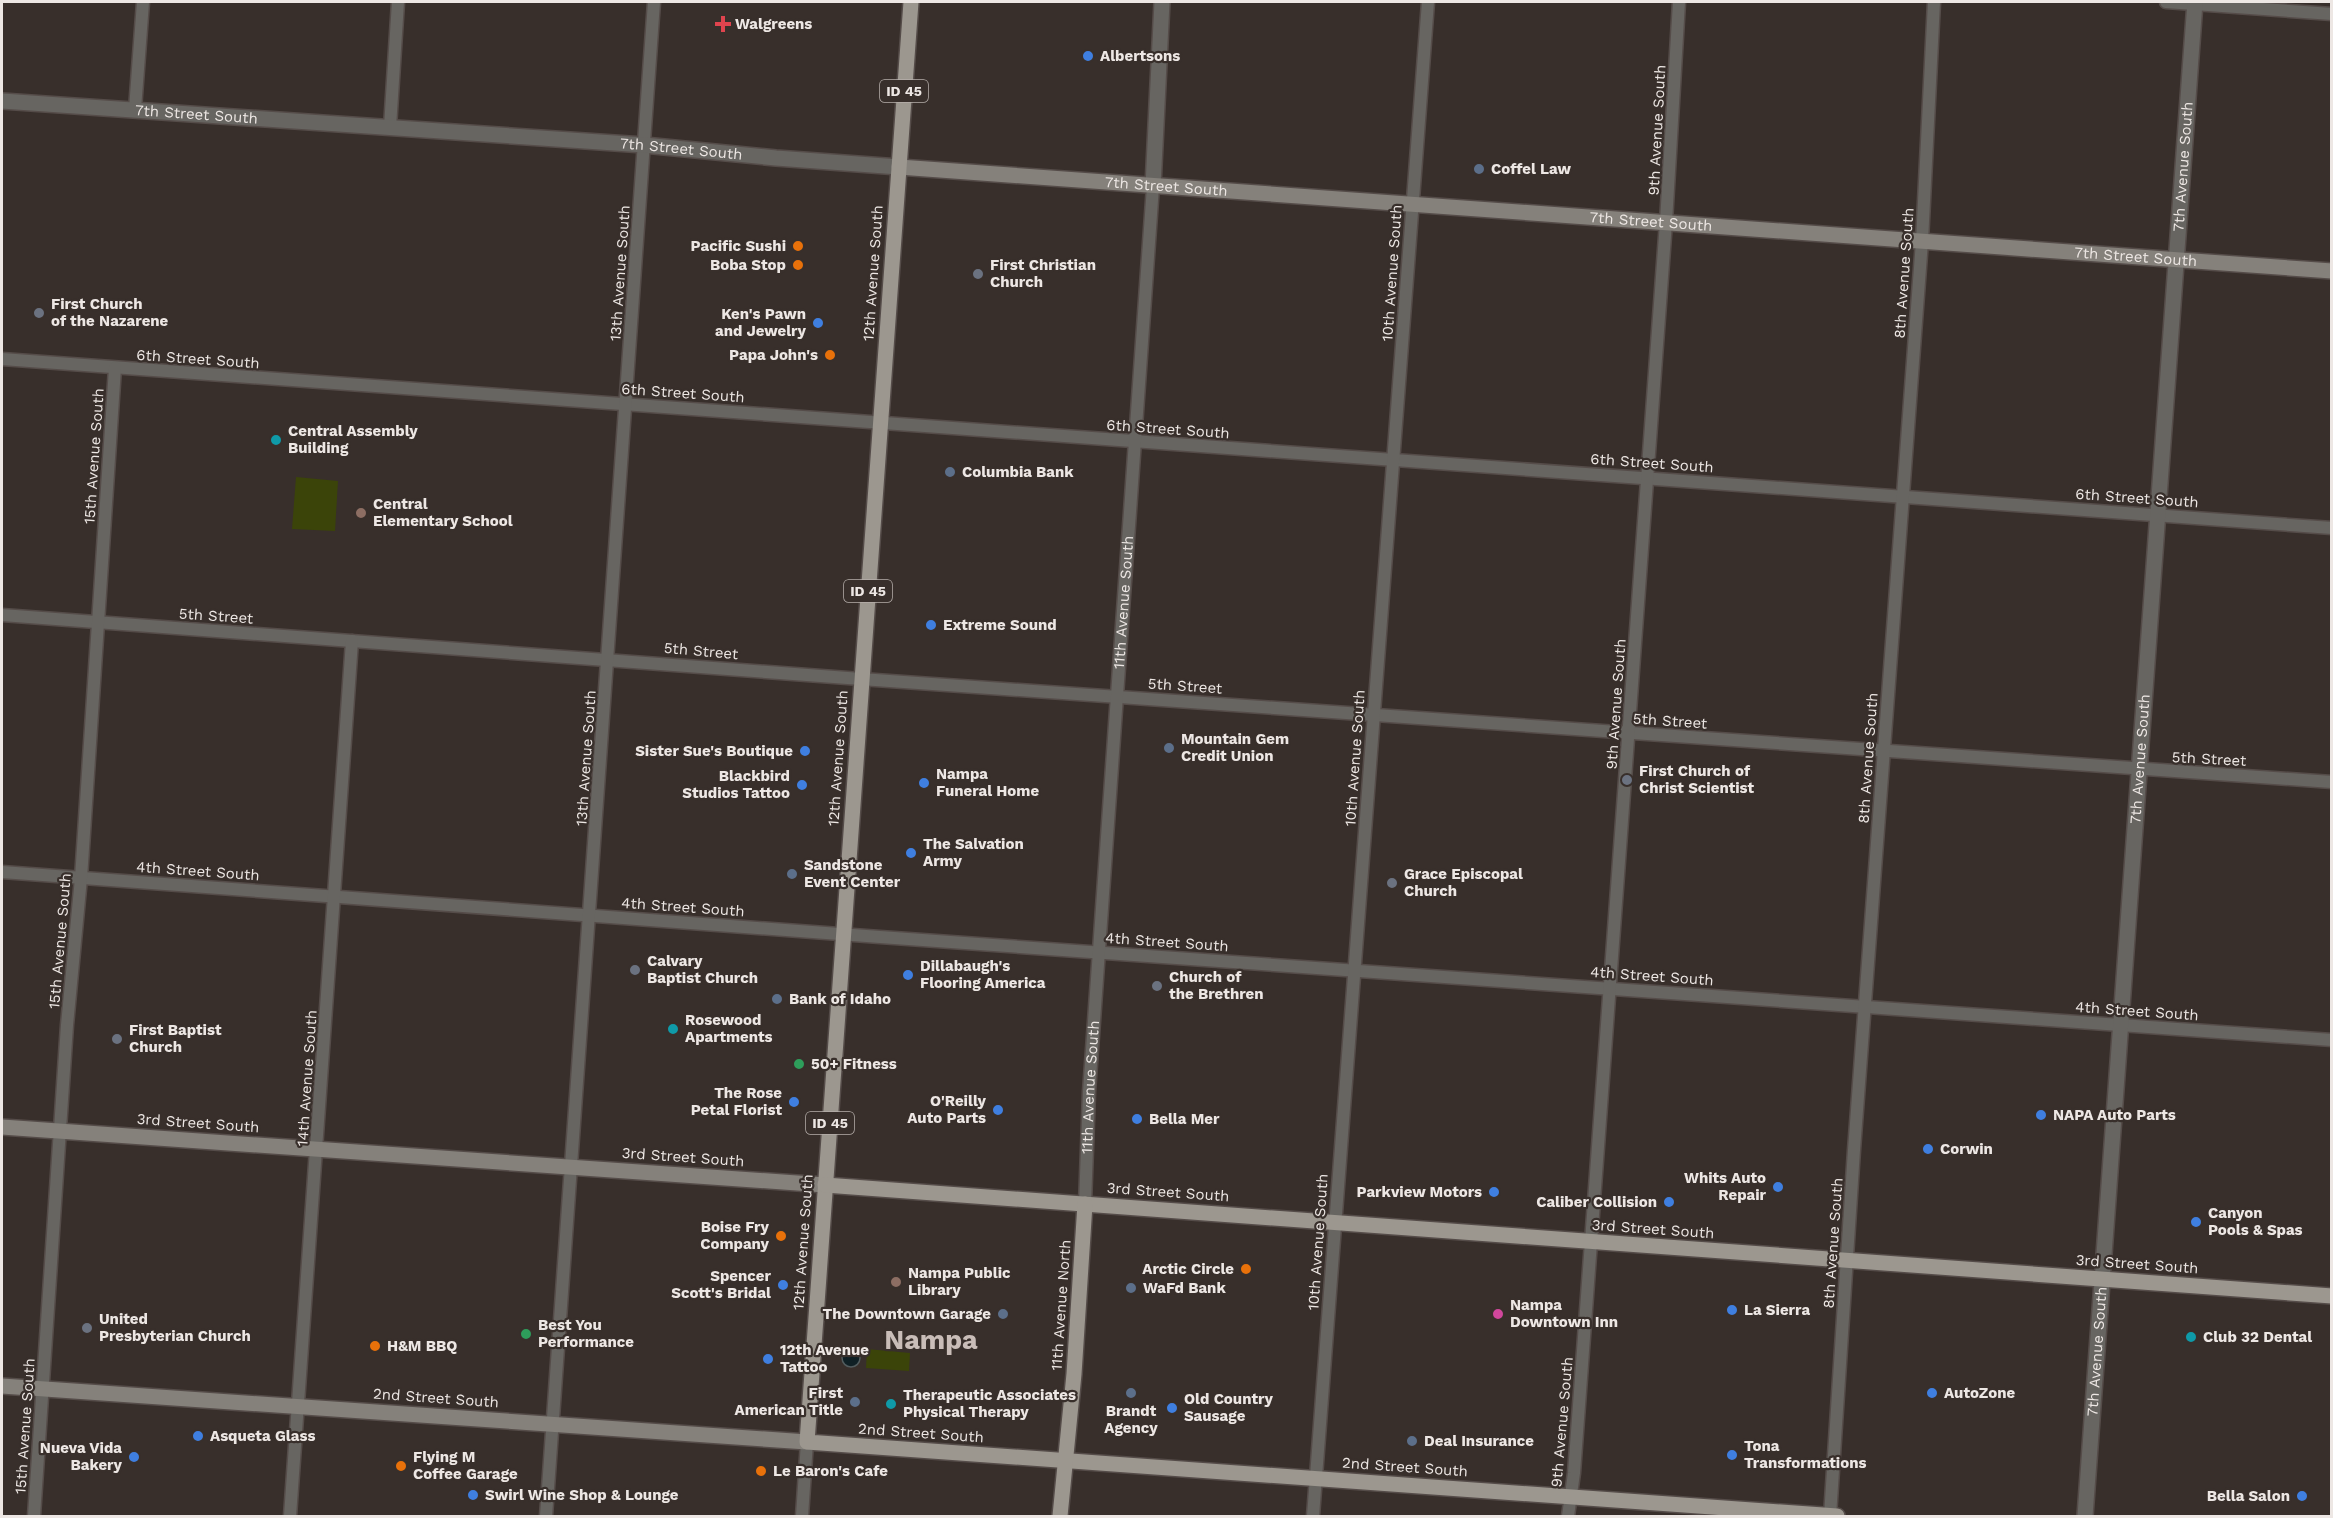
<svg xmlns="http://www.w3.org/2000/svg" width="2333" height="1518" viewBox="0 0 2333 1518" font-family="'Work Sans',sans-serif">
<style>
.green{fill:#3b4409}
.water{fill:#0f2025;stroke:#525c5e;stroke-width:1.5}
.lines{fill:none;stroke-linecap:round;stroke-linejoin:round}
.minor-casing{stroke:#554c49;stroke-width:15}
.tertiary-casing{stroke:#554c49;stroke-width:18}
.secondary-casing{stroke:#554c49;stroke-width:18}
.primary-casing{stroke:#554c49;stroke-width:18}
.minor{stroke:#676561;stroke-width:12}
.tertiary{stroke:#676561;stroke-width:15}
.secondary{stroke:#85817b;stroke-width:15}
.primary{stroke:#9c978f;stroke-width:15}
.health-dot{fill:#e0444e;stroke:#382f2b;stroke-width:2}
.shop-dot{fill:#3f7fe0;stroke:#382f2b;stroke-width:2}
.service-dot{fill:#5c6f8a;stroke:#382f2b;stroke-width:2}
.food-dot{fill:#e8710a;stroke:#382f2b;stroke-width:2}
.worship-dot{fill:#6b7280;stroke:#382f2b;stroke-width:2}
.culture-dot{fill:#0f9aa8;stroke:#382f2b;stroke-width:2}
.education-dot{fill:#8d6e63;stroke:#382f2b;stroke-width:2}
.leisure-dot{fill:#2e9e5b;stroke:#382f2b;stroke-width:2}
.hotel-dot{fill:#d1479c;stroke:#382f2b;stroke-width:2}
.labels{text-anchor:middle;stroke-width:4.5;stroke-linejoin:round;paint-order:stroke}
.shield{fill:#382f2b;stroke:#b7b0ac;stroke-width:1.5}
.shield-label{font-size:14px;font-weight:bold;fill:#ede7e4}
.poi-label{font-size:15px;font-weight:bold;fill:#ede7e4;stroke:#382f2b;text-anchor:start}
.street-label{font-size:15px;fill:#ede7e4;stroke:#382f2b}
.town-label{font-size:27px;font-weight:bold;fill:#c9bdb8;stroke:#382f2b}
</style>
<rect width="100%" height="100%" fill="#382f2b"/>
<g class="green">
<path d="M296 477 338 481 335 531 292 529Z"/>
<path d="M867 1349 910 1353 909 1371 866 1368Z"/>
</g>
<circle class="water" cx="851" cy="1358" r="9"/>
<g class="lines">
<g class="minor-casing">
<g id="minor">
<path d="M2166 2 2332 14"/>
<path d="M135 109 143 2"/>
<path d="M390 127 398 2"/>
<path d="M2 359 2332 528"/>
<path d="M2 615 861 679 2332 782"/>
<path d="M2 872 880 937 2332 1040"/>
<path id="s1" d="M1085 1204 1089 1092 1153 186"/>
<path d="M34 1516 67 1025 81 878 115 368"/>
<path d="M290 1516 352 641"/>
<path d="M546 1516 654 2"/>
<path d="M802 1516 807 1442"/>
<path d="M1313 1516 1428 2"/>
<path d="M1568 1516 1574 1473 1666 222 1679 2"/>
<path d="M1830 1516 1854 1150 1922 241 1934 2"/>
</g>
</g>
<g class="tertiary-casing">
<g id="tertiary">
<path id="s2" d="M2 101 644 145 776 158 899 167"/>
<path d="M1153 186 1162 2"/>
<path id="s3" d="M2085 1516 2195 2"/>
</g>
</g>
<g class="secondary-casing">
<g id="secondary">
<path id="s4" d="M899 167 2332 271"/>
<path d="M2 1127 825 1185"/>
<path d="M2 1386 807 1442"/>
</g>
</g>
<g class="primary-casing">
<g id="primary">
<path d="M911 2 807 1442 1837 1516"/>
<path d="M825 1185 2332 1296"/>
<path d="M1060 1516 1074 1374 1085 1204"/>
</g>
</g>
<use href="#minor" class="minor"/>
<use href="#tertiary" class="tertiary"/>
<use href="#secondary" class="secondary"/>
<use href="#primary" class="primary"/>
</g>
<path class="health-dot" d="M720 15h6v6h6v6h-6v6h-6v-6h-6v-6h6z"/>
<g class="shop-dot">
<circle cx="1088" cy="56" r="6"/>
<circle cx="818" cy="323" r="6"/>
<circle cx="931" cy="625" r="6"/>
<circle cx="805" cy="751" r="6"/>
<circle cx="924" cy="783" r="6"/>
<circle cx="802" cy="785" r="6"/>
<circle cx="911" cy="853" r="6"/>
<circle cx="908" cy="975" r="6"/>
<circle cx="794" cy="1102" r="6"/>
<circle cx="998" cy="1110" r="6"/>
<circle cx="2041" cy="1115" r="6"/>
<circle cx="1137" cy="1119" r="6"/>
<circle cx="1928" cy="1149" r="6"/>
<circle cx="1778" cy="1187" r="6"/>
<circle cx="1494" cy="1192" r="6"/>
<circle cx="1669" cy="1202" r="6"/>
<circle cx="2196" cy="1222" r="6"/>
<circle cx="783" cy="1285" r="6"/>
<circle cx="1732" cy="1310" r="6"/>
<circle cx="768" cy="1359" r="6"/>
<circle cx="1932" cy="1393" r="6"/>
<circle cx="1172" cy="1408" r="6"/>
<circle cx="198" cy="1436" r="6"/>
<circle cx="1732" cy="1455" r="6"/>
<circle cx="134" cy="1457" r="6"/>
<circle cx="473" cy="1495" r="6"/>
<circle cx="2302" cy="1496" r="6"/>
</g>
<g class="service-dot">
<circle cx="1479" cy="169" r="6"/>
<circle cx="950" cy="472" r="6"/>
<circle cx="1169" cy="748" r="6"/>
<circle cx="792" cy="874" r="6"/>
<circle cx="777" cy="999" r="6"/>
<circle cx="1131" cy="1288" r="6"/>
<circle cx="1003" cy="1314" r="6"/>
<circle cx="1131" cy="1393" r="6"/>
<circle cx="855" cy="1402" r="6"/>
<circle cx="1412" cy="1441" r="6"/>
</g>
<g class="food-dot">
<circle cx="798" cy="246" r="6"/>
<circle cx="798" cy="265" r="6"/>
<circle cx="830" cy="355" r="6"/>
<circle cx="781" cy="1236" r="6"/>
<circle cx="1246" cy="1269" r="6"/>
<circle cx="375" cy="1346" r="6"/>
<circle cx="401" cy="1466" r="6"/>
<circle cx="761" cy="1471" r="6"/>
</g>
<g class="worship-dot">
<circle cx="978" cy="274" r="6"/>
<circle cx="39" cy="313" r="6"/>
<circle cx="1627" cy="780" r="6"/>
<circle cx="1392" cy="883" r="6"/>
<circle cx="635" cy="970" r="6"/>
<circle cx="1157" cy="986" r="6"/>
<circle cx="117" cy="1039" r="6"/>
<circle cx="87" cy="1328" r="6"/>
</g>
<g class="culture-dot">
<circle cx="276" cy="440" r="6"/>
<circle cx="673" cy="1029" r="6"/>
<circle cx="2191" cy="1337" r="6"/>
<circle cx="891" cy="1404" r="6"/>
</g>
<g class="education-dot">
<circle cx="361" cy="513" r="6"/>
<circle cx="896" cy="1282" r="6"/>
</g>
<g class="leisure-dot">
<circle cx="799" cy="1064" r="6"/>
<circle cx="526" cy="1334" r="6"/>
</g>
<circle class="hotel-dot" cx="1498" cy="1314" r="6"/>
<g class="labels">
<g class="shield">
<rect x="880" y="80" width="48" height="22" rx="4.5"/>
<rect x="844" y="580" width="48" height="22" rx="4.5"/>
<rect x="806" y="1112" width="48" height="22" rx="4.5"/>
</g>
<g class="shield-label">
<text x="904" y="96">ID 45</text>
<text x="868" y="596">ID 45</text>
<text x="830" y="1128">ID 45</text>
</g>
<g class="poi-label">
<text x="735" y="29">Walgreens</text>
<text x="1100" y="61">Albertsons</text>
<text x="1491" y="174">Coffel Law</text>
<text x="786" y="251" text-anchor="end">Pacific Sushi</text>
<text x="786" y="270" text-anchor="end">Boba Stop</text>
<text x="990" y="270">First Christian<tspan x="990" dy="17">Church</tspan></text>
<text x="51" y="309">First Church<tspan x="51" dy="17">of the Nazarene</tspan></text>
<text x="806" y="319" text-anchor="end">Ken's Pawn<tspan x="806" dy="17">and Jewelry</tspan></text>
<text x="818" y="360" text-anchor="end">Papa John's</text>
<text x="288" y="436">Central Assembly<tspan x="288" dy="17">Building</tspan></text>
<text x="962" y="477">Columbia Bank</text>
<text x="373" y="509">Central<tspan x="373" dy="17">Elementary School</tspan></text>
<text x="943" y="630">Extreme Sound</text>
<text x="1181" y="744">Mountain Gem<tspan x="1181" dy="17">Credit Union</tspan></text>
<text x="793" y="756" text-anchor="end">Sister Sue's Boutique</text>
<text x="1639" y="776">First Church of<tspan x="1639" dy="17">Christ Scientist</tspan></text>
<text x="936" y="779">Nampa<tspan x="936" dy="17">Funeral Home</tspan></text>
<text x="790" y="781" text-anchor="end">Blackbird<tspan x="790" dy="17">Studios Tattoo</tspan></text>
<text x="923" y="849">The Salvation<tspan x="923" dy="17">Army</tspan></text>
<text x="804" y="870">Sandstone<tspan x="804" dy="17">Event Center</tspan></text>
<text x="1404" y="879">Grace Episcopal<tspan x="1404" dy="17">Church</tspan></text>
<text x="647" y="966">Calvary<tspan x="647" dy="17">Baptist Church</tspan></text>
<text x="920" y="971">Dillabaugh's<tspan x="920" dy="17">Flooring America</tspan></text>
<text x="1169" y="982">Church of<tspan x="1169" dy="17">the Brethren</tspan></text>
<text x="789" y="1004">Bank of Idaho</text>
<text x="685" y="1025">Rosewood<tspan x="685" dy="17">Apartments</tspan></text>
<text x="129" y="1035">First Baptist<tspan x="129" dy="17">Church</tspan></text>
<text x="811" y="1069">50+ Fitness</text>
<text x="782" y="1098" text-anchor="end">The Rose<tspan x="782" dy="17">Petal Florist</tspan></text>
<text x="986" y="1106" text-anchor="end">O'Reilly<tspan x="986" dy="17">Auto Parts</tspan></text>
<text x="2053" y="1120">NAPA Auto Parts</text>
<text x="1149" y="1124">Bella Mer</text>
<text x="1940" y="1154">Corwin</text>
<text x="1766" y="1183" text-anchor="end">Whits Auto<tspan x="1766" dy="17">Repair</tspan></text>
<text x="1482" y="1197" text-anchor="end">Parkview Motors</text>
<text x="1657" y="1207" text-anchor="end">Caliber Collision</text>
<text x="2208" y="1218">Canyon<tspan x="2208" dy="17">Pools &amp; Spas</tspan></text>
<text x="769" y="1232" text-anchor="end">Boise Fry<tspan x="769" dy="17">Company</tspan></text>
<text x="1234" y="1274" text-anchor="end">Arctic Circle</text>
<text x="908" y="1278">Nampa Public<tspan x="908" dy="17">Library</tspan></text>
<text x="771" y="1281" text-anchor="end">Spencer<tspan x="771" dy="17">Scott's Bridal</tspan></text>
<text x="1143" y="1293">WaFd Bank</text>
<text x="1510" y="1310">Nampa<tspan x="1510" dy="17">Downtown Inn</tspan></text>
<text x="1744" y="1315">La Sierra</text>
<text x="991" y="1319" text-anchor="end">The Downtown Garage</text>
<text x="99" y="1324">United<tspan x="99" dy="17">Presbyterian Church</tspan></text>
<text x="538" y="1330">Best You<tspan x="538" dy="17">Performance</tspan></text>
<text x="2203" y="1342">Club 32 Dental</text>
<text x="387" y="1351">H&amp;M BBQ</text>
<text x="780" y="1355">12th Avenue<tspan x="780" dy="17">Tattoo</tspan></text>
<text x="843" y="1398" text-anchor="end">First<tspan x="843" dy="17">American Title</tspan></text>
<text x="1944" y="1398">AutoZone</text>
<text x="903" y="1400">Therapeutic Associates<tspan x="903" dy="17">Physical Therapy</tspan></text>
<text x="1184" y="1404">Old Country<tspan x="1184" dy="17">Sausage</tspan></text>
<text x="1131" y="1416" text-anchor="middle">Brandt<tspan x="1131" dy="17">Agency</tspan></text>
<text x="210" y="1441">Asqueta Glass</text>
<text x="1424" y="1446">Deal Insurance</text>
<text x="1744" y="1451">Tona<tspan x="1744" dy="17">Transformations</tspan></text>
<text x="122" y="1453" text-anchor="end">Nueva Vida<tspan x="122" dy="17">Bakery</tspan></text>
<text x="413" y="1462">Flying M<tspan x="413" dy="17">Coffee Garage</tspan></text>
<text x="773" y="1476">Le Baron's Cafe</text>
<text x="485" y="1500">Swirl Wine Shop &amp; Lounge</text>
<text x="2290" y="1501" text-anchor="end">Bella Salon</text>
</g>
<g class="street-label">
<text dy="5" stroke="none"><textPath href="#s2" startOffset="195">7th Street South</textPath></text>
<text transform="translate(1657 130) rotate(-87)" y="5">9th Avenue South</text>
<text dy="5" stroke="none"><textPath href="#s2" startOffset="681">7th Street South</textPath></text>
<text dy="5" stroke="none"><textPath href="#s3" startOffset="1353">7th Avenue South</textPath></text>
<text dy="5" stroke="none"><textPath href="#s4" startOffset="268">7th Street South</textPath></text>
<text dy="5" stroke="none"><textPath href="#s4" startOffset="754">7th Street South</textPath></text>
<text dy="5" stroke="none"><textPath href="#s4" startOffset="1240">7th Street South</textPath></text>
<text transform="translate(620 273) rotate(-86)" y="5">13th Avenue South</text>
<text transform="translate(873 273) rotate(-86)" y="5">12th Avenue South</text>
<text transform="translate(1392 273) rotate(-86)" y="5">10th Avenue South</text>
<text transform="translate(1904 273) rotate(-86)" y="5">8th Avenue South</text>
<text transform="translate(198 359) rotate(4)" y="5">6th Street South</text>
<text transform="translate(683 393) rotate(4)" y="5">6th Street South</text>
<text transform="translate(1168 429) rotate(4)" y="5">6th Street South</text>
<text transform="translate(94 456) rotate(-86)" y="5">15th Avenue South</text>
<text transform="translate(1652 463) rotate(4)" y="5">6th Street South</text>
<text transform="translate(2137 498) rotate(4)" y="5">6th Street South</text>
<text dy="5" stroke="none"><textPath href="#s1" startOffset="603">11th Avenue South</textPath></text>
<text transform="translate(216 616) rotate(4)" y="5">5th Street</text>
<text transform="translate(701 651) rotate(5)" y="5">5th Street</text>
<text transform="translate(1185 686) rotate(4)" y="5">5th Street</text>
<text transform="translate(1616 704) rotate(-86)" y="5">9th Avenue South</text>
<text transform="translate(1670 721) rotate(4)" y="5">5th Street</text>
<text transform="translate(586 758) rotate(-86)" y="5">13th Avenue South</text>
<text transform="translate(838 758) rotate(-86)" y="5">12th Avenue South</text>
<text transform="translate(1355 758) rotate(-86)" y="5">10th Avenue South</text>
<text transform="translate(1868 758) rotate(-86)" y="5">8th Avenue South</text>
<text dy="5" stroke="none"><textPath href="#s3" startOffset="759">7th Avenue South</textPath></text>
<text transform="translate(2209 759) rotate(3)" y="5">5th Street</text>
<text transform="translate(198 871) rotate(4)" y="5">4th Street South</text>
<text transform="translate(683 907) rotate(4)" y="5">4th Street South</text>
<text transform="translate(60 941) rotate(-85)" y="5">15th Avenue South</text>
<text transform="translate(1167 942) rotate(4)" y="5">4th Street South</text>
<text transform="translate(1652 976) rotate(4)" y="5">4th Street South</text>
<text transform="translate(2137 1011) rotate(4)" y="5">4th Street South</text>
<text transform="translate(307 1078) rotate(-86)" y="5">14th Avenue South</text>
<text dy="5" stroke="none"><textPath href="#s1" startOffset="117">11th Avenue South</textPath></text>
<text transform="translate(198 1123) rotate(4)" y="5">3rd Street South</text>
<text transform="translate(683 1157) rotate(4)" y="5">3rd Street South</text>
<text transform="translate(1168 1192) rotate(4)" y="5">3rd Street South</text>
<text transform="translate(1653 1229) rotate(4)" y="5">3rd Street South</text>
<text transform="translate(803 1242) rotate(-86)" y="5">12th Avenue South</text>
<text transform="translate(1318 1242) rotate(-86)" y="5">10th Avenue South</text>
<text transform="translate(1833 1243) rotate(-86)" y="5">8th Avenue South</text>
<text transform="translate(2137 1264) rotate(4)" y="5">3rd Street South</text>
<text transform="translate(1061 1305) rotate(-86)" y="5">11th Avenue North</text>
<text dy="5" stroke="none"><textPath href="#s3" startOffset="165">7th Avenue South</textPath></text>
<text transform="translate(436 1398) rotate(4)" y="5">2nd Street South</text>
<text transform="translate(1562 1422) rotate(-85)" y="5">9th Avenue South</text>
<text transform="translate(25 1426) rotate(-86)" y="5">15th Avenue South</text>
<text transform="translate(921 1433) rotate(4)" y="5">2nd Street South</text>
<text transform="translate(1405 1467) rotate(4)" y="5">2nd Street South</text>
</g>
<g class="town-label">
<text x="931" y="1349">Nampa</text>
</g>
</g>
<rect width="2333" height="1518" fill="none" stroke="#ede7e4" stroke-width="6"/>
</svg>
